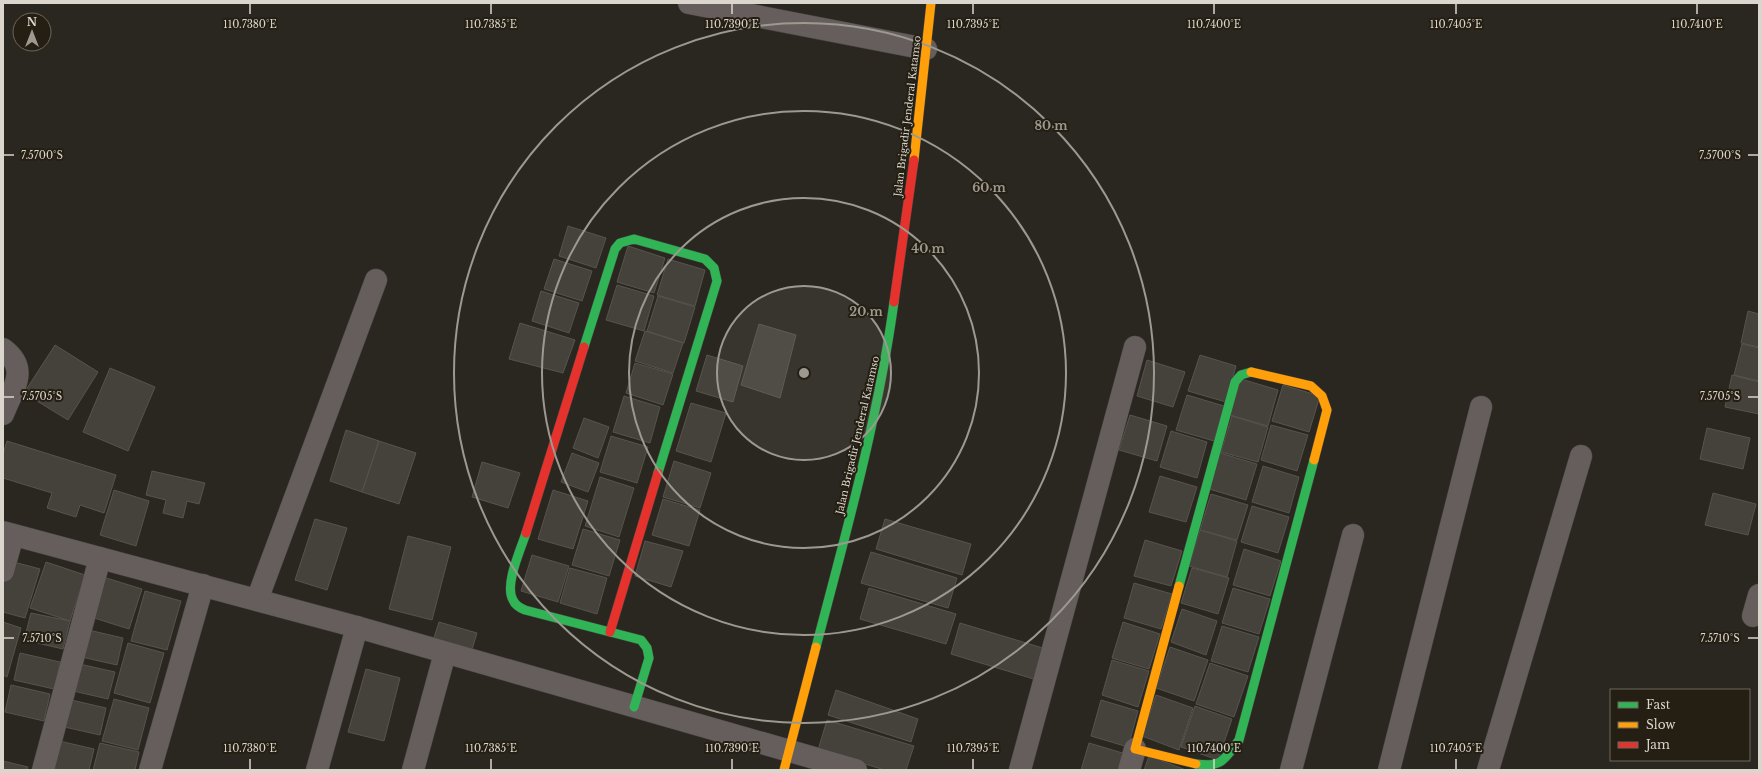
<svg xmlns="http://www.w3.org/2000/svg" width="1762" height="773" viewBox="0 0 1762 773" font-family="'Libre Baskerville',serif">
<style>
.building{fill:#45423c;stroke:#57544e}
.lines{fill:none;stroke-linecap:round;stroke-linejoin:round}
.street-casing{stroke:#45423d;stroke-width:23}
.fast-casing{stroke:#45423d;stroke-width:10}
.slow-casing{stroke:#45423d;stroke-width:10}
.jam-casing{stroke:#45423d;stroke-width:10}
.street{stroke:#665e5d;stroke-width:22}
.fast{stroke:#30b455;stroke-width:9}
.slow{stroke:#ff9f0a;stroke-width:9}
.jam{stroke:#e5322d;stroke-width:9}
.ticks{fill:none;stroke:#dad6ce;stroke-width:1.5}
.ring{fill:none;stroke:#9c9991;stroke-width:2}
.labels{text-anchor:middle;stroke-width:4;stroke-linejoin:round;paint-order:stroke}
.street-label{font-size:10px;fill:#dad6ce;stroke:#251f13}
.ticks-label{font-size:10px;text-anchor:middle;fill:#dad6ce;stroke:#251f13;stroke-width:4;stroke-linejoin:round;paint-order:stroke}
.centre{fill:#9c9991;stroke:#251f13;stroke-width:2}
.ring-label{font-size:12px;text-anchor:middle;font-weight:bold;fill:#9c9991;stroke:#251f13;stroke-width:4;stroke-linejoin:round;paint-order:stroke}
</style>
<rect width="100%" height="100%" fill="#2a2720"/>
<g class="building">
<path d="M568 226 606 238 596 268 559 256Z"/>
<path d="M628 246 665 258 654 293 617 282Z"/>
<path d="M554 259 592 271 582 301 544 289Z"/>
<path d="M668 259 705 270 695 306 657 295Z"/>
<path d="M617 285 654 296 644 331 606 320Z"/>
<path d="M541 291 579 303 569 333 532 321Z"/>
<path d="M658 296 695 307 684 343 647 331Z"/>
<path d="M1748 311 1759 314V347L1741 343Z"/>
<path d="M520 323 575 340 563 373 509 359Z"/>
<path d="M759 324 796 335 780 398 741 385Z"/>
<path d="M645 331 683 343 673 373 635 361Z"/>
<path d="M1742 344 1759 348V381L1734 375Z"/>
<path d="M55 345 98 372 68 420 24 393Z"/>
<path d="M707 355 743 366 733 402 696 391Z"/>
<path d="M1200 355 1236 366 1226 402 1188 391Z"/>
<path d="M1147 360 1185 372 1173 407 1137 396Z"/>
<path d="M635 363 673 374 663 405 626 393Z"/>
<path d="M110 368 155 387 128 451 83 432Z"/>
<path d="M1732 375 1759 382V414L1725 407Z"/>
<path d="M1241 379 1278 390 1268 426 1230 415Z"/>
<path d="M1283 385 1320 396 1309 432 1272 421Z"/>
<path d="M1187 395 1224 406 1214 441 1176 430Z"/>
<path d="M624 396 660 407 650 443 613 432Z"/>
<path d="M691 403 726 413 711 462 676 451Z"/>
<path d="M1130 415 1167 426 1157 461 1119 450Z"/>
<path d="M1232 416 1268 427 1258 462 1221 452Z"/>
<path d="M584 418 609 427 598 458 573 448Z"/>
<path d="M1271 425 1308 435 1297 471 1261 460Z"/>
<path d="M1707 428 1750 438 1743 469 1700 459Z"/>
<path d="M346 430 379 441 362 492 330 481Z"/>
<path d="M1171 431 1207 442 1197 478 1160 467Z"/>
<path d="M611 436 648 447 637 483 600 472Z"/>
<path d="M7 441 116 475 104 513 80 505 76 517 47 508 52 493 3 478V454Z"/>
<path d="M379 441 416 453 399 504 362 492Z"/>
<path d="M572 453 599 463 588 492 561 482Z"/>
<path d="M1220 453 1257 464 1246 500 1209 489Z"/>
<path d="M674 461 711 473 700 508 663 497Z"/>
<path d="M482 462 520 473 508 508 472 497Z"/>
<path d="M1263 466 1299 477 1289 513 1252 502Z"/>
<path d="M152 471 205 483 199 504 187 501 183 518 163 513 166 500 146 495Z"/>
<path d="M1160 476 1197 487 1186 522 1149 512Z"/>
<path d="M600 477 634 488 619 537 585 526Z"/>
<path d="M114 490 149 501 136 546 100 535Z"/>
<path d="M553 490 588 501 573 549 538 539Z"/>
<path d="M1713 493 1756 504 1748 535 1705 525Z"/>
<path d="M1211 494 1248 505 1237 540 1200 530Z"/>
<path d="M663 499 700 510 689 546 652 535Z"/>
<path d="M1252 506 1289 517 1278 553 1241 542Z"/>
<path d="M315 519 347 528 327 590 295 580Z"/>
<path d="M885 519 971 544 962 575 876 549Z"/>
<path d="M583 529 620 540 609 576 572 565Z"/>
<path d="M1200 530 1237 541 1227 577 1189 566Z"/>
<path d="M408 536 451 547 432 620 389 609Z"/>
<path d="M1145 540 1182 551 1171 586 1134 576Z"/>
<path d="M645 541 683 551 671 587 635 576Z"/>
<path d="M1244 549 1281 561 1270 596 1233 585Z"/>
<path d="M871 552 957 578 948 608 861 583Z"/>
<path d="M532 555 569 566 558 602 521 591Z"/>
<path d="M10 561 40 569 25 618 3 612V584Z"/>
<path d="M46 562 85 575 70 621 30 608Z"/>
<path d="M570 568 607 578 597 614 560 603Z"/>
<path d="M1192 568 1229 578 1218 614 1181 603Z"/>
<path d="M103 577 142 589 129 629 91 617Z"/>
<path d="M1134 583 1172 594 1161 629 1124 618Z"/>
<path d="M869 588 956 614 946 644 860 619Z"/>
<path d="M1233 588 1270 599 1259 634 1222 623Z"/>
<path d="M145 591 181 601 167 650 131 641Z"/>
<path d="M1182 609 1217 621 1206 655 1171 642Z"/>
<path d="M31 613 70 621 63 649 24 640Z"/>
<path d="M3 622 21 628 7 677 3 675Z"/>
<path d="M439 622 477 633 470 656 432 644Z"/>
<path d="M1123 622 1160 634 1149 669 1112 658Z"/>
<path d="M960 623 1046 649 1037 680 951 654Z"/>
<path d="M1222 626 1259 637 1248 672 1211 661Z"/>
<path d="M84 629 123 638 117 665 77 656Z"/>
<path d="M128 643 164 653 150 703 114 693Z"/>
<path d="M1170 647 1208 660 1194 701 1156 688Z"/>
<path d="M20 653 60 662 54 689 14 680Z"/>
<path d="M1112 660 1149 671 1138 707 1102 695Z"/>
<path d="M75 663 115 672 108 699 69 690Z"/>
<path d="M1210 663 1248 676 1234 717 1196 704Z"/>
<path d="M366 669 400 678 384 741 348 732Z"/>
<path d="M11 685 50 694 44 721 5 712Z"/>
<path d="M836 690 918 719 911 742 828 715Z"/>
<path d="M1156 695 1193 708 1179 750 1142 736Z"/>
<path d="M67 699 106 708 100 735 60 726Z"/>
<path d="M114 699 149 708 138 750 102 741Z"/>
<path d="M1101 700 1138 711 1128 747 1091 736Z"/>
<path d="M1195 706 1232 719 1218 760 1181 747Z"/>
<path d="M827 720 914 746 906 770H885L818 750Z"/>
<path d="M55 740 94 749 89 770H60L48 767Z"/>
<path d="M100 743 139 752 135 770H93Z"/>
<path d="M1089 743 1126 754 1121 770H1081Z"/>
<path d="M1149 756 1186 770H1144Z"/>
<path d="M3 761 28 767 27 770H3Z"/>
</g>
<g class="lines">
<g class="street-casing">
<g id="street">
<path d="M689 3 926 49"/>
<path d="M3 349C30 369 13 388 3 414"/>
<path d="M3 532 357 627 856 770"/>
<path d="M3 571 13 535"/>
<path d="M257 600 376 280"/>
<path d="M1753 616 1759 595"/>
<path d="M43 770 100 558"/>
<path d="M150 770 203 585"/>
<path d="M317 770 357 627"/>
<path d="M413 770 445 653"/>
<path d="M1020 770 1135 347"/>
<path d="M1129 770 1135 749"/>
<path d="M1291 770 1353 535"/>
<path d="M1389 770 1481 407"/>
<path d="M1488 770 1581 456"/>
</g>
</g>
<g class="fast-casing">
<g id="fast">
<path d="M584 347 615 249 620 243 634 239 705 259 714 268 717 281 658 473"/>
<path d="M526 533C521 549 504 585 513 600 515 605 520 608 525 610L641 640 647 648 649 658 634 707"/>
<path d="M1179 586 1235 382 1241 375 1251 372"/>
<path d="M816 647C846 533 878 419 894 302"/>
<path d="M1196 764C1222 768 1225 759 1239 740L1314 460"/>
</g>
</g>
<g class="slow-casing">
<g id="slow">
<path d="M914 160 931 3"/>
<path d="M1251 372 1311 386 1322 396 1327 410 1314 460"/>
<path d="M1179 586 1135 749 1196 764"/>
<path d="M784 770 816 647"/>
</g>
</g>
<g class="jam-casing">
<g id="jam">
<path d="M894 302 914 160"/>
<path d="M526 533 584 347"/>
<path d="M610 632 658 473"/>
</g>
</g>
<use href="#street" class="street"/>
<use href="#fast" class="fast"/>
<use href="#slow" class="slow"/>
<use href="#jam" class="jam"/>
</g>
<path class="ticks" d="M250 4V14M491 4V14M732 4V14M973 4V14M1214 4V14M1456 4V14M1697 4V14M4 155H14M1748 155H1758M4 397H14M1748 397H1758M4 638H14M1748 638H1758M250 759V769M491 759V769M732 759V769M973 759V769M1214 759V769M1456 759V769"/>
<circle cx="804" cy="373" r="87" fill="#9c9991" fill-opacity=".12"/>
<g class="ring">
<circle cx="804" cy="373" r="87"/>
<circle cx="804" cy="373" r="175"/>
<circle cx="804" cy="373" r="262"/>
<circle cx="804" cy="373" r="350"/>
</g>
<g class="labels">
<g class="street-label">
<text transform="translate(907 116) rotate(-83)" y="4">Jalan Brigadir Jenderal Katamso</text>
<text transform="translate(857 435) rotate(-77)" y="4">Jalan Brigadir Jenderal Katamso</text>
</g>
</g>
<g class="ticks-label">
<text x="250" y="28">110.7380°E</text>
<text x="491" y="28">110.7385°E</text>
<text x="732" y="28">110.7390°E</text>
<text x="973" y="28">110.7395°E</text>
<text x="1214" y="28">110.7400°E</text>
<text x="1456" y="28">110.7405°E</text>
<text x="1697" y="28">110.7410°E</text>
<text x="42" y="159">7.5700°S</text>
<text x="1720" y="159">7.5700°S</text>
<text x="42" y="400">7.5705°S</text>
<text x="1720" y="400">7.5705°S</text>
<text x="42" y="642">7.5710°S</text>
<text x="1720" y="642">7.5710°S</text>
<text x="250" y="752">110.7380°E</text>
<text x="491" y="752">110.7385°E</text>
<text x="732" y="752">110.7390°E</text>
<text x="973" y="752">110.7395°E</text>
<text x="1214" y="752">110.7400°E</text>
<text x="1456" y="752">110.7405°E</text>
</g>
<circle cx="804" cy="373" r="6" class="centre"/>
<g class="ring-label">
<text x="1051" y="130">80 m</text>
<text x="989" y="192">60 m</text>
<text x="928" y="253">40 m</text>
<text x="866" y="316">20 m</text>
</g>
<rect width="1762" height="773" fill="none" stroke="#dad6ce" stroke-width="8"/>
<rect x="1610" y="689" width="140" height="72" fill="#251f13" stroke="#6d685e"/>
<rect x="1618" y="702" width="20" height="6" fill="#30b455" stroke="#6d685e"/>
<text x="1646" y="709" font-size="12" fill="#dad6ce">Fast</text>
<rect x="1618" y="722" width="20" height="6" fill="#ff9f0a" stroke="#6d685e"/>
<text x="1646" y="729" font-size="12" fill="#dad6ce">Slow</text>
<rect x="1618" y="742" width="20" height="6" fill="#e5322d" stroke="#6d685e"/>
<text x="1646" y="749" font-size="12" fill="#dad6ce">Jam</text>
<g transform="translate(32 32)"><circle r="19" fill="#251f13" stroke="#6d685e"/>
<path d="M0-3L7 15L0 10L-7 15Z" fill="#9c9991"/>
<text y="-6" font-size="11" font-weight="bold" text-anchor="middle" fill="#dad6ce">N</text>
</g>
</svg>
